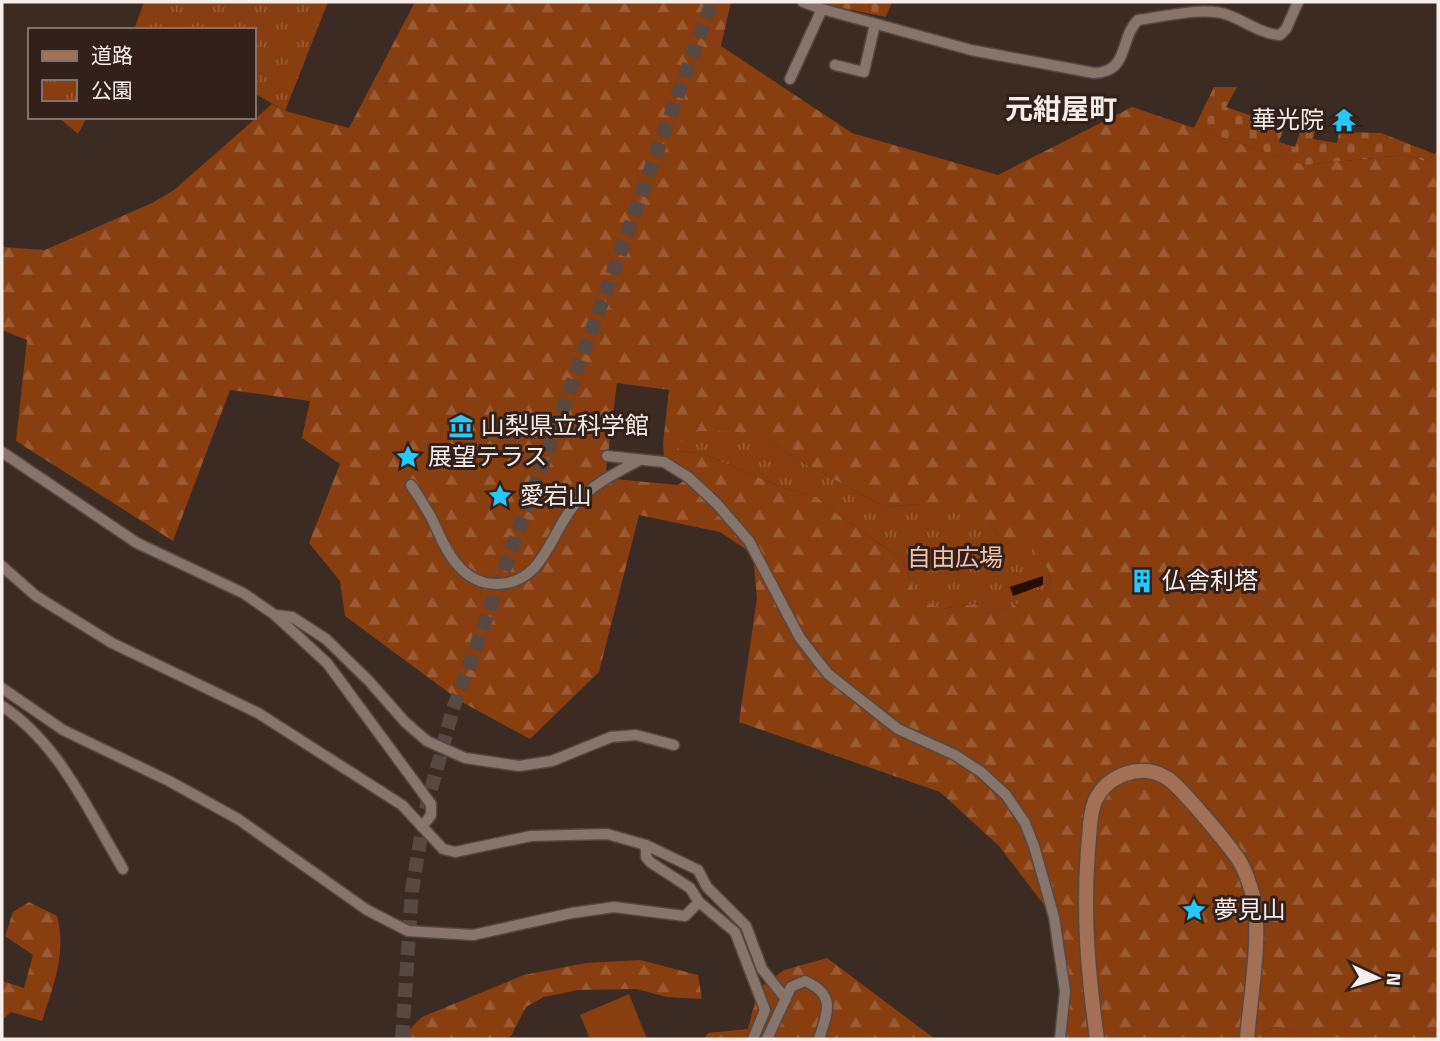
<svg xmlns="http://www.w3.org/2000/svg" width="1440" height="1041" viewBox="0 0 1440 1041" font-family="'Titillium Web','Noto Sans JP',sans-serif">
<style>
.forest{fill:url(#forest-firs);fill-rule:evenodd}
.cemetery{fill:url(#cemetery-stones)}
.park{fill:url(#park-tufts)}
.garden{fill:#893e0f}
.water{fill:#280d01}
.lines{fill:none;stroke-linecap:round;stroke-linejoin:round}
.major-tunnel{stroke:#574841;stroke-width:14;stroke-dasharray:14 7;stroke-linecap:butt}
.minor-casing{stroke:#554741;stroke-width:13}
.major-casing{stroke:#554741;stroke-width:17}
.minor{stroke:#87746b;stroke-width:10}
.major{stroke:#a37055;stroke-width:14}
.labels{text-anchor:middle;stroke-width:6;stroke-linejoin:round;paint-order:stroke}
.poi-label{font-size:24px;fill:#f8ede8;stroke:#31211a;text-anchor:start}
.park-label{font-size:24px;fill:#f2c2ab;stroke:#31211a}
.quarter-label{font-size:28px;font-weight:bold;fill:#f8ede8;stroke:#31211a}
</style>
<defs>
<pattern id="forest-firs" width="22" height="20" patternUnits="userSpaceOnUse" patternTransform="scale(1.75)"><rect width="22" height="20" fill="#893e0f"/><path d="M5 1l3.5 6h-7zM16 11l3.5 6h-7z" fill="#9a5a32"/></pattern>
<pattern id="cemetery-stones" width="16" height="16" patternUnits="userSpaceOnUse" patternTransform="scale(1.75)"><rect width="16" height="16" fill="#893e0f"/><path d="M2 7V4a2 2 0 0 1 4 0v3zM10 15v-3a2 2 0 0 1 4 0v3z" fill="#9a5a32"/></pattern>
<pattern id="park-tufts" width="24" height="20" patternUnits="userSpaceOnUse" patternTransform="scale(1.75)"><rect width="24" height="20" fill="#893e0f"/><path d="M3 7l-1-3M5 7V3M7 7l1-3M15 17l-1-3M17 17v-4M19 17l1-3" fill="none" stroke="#9a5a32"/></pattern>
</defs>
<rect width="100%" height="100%" fill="#3b2b23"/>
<g class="forest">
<path d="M415 2H731L721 46 852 133 998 175 1132 107 1304 165 1405 155 1428 162 1438 150V1039H1327L1275 1027 1264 1032 1263 1039H1055L1065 991 1054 918 999 846 940 792 739 722 757 598 753 554 720 532 639 515 599 672 530 739 460 701 345 616 340 581 309 543 340 464 302 438 310 401 230 390 173 541 16 441 27 340 2 330V247L45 250 152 203 174 190 272 104 285 111 349 128ZM617 383 669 390 663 444 664 458 688 477 678 485 605 478ZM770 442 809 466 885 507 918 504 990 524 1000 538 1040 559 1051 574 1049 590 998 612 986 602 942 609 914 591 903 560 841 517 817 497 784 488 704 454 681 451Z"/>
<path d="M58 117H87L78 134Z"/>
<path d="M29 902 57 916C67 953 53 986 42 1021L11 1012 2 1020V981L24 988 33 955 5 936 13 912Z"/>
<path d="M827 958 935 1039H704L708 1033 748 1029 758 989 784 970Z"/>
<path d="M640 960 698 975 702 999 667 997 636 989 578 990 544 997 526 1007 511 1036 503 1039H400L422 1017 524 975 586 963Z"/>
</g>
<g class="cemetery">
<path d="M813 2H892L886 17Z"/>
<path d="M1214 87H1237L1226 107 1284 127 1279 142 1295 147 1300 132 1315 131 1313 139 1337 143 1339 132 1381 133 1435 154 1428 162 1405 155 1304 165 1194 128Z"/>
</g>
<g class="park">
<path d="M144 2H328L285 111 254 93V30H134Z"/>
<path d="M698 431 739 432 770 442 809 466 885 507 918 504 974 511 990 524 1000 538 1028 539 1051 574 1049 591 998 612 985 602 942 609 922 600 914 591 903 560 841 517 817 497 784 488 704 454 681 451 675 445Z"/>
<path d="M1275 1027 1325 1038 1327 1039H1263L1264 1032Z"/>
</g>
<path class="garden" d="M629 994 647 1039H590L580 1015Z"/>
<path class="water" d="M1043 576V585L1013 596 1010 587Z"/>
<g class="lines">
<path class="major-tunnel" d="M402 1039 412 890 425 812 453 709 712 2"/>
<g class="minor-casing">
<g id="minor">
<path d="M803 2 822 9 971 50 1094 73C1130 72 1119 38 1138 20 1163 17 1204 6 1228 15 1245 21 1261 34 1280 35L1286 29 1298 2"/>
<path d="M835 65 864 72 875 24"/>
<path d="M790 79 822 9"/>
<path d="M2 452 137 543 243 593 275 615 327 663 431 804V815L422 827"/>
<path d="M607 456 664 462 688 477 716 503 749 541 800 638 828 674 898 729 955 755 981 772 1006 795 1025 823 1034 846 1054 917 1065 991 1060 1039"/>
<path d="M411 485C419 497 427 509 433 521 440 536 445 550 456 563 467 577 480 584 497 584 541 584 549 539 571 509 589 486 615 473 640 460"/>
<path d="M2 566 36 596 112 643 258 713 402 805 443 849 455 852 531 836 607 834 646 845 698 870 707 887 746 926 762 969 786 999"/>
<path d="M275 615 292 617 326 639 369 681 405 722 427 741 465 758 519 766 552 761 611 737 636 735 674 745"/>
<path d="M2 688 63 730 169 781 238 819 367 910 408 931 473 935 572 913 614 907 685 916 699 902"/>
<path d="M2 706C59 743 89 812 123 869"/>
<path d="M646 845V857L650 862 690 888 699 902 735 932 765 1010 753 1039"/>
<path d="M767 1039 791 987 805 981C837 995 827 1013 819 1039"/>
</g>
</g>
<g class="major-casing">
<path id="major" d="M1097 1039C1088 973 1083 916 1088 849 1090 834 1089 815 1095 801 1107 775 1141 762 1167 778 1180 786 1231 847 1240 862 1246 872 1250 885 1253 896 1262 933 1250 1000 1247 1039"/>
</g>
<use href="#minor" class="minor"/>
<use href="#major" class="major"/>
</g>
<defs>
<g id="temple-bare" transform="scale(1.89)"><path d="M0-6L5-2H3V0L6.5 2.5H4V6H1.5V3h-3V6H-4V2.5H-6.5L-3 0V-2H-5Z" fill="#25c9fe" stroke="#31211a" stroke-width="2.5" paint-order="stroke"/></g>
<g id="museum-bare" transform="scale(1.89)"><path d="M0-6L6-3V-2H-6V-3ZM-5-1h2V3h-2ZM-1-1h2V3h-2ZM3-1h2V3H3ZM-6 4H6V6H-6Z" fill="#25c9fe" stroke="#31211a" stroke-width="2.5" paint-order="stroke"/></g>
<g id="sight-bare" transform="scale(1.89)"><path d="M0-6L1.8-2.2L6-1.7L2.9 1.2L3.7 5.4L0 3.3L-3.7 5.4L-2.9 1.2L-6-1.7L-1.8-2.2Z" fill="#25c9fe" stroke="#31211a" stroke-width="2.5" paint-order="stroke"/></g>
<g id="building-bare" transform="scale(1.89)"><path d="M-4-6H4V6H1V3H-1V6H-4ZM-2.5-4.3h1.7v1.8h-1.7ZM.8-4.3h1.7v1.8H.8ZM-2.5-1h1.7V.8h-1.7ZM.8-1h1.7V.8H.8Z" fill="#25c9fe" stroke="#31211a" stroke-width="2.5" paint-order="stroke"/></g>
</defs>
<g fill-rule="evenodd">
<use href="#temple-bare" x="1344" y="120"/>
<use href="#museum-bare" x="461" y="426"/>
<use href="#sight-bare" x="408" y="457"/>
<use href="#sight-bare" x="500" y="496"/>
<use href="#building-bare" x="1142" y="581"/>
<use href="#sight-bare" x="1194" y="910"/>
</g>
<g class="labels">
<g class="poi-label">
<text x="1324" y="128" text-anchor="end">華光院</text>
<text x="481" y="434">山梨県立科学館</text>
<text x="428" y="465">展望テラス</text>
<text x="520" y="504">愛宕山</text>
<text x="1162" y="589">仏舎利塔</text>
<text x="1214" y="918">夢見山</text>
</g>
<g class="park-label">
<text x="955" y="566">自由広場</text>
</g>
<g class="quarter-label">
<text x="1061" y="119">元紺屋町</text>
</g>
</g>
<rect width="1440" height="1041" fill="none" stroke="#f8ede8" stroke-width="7"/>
<rect x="28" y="28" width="228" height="91" fill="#31211a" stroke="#81736c" stroke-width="2"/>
<rect x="42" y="51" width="35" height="10" fill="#a37055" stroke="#81736c" stroke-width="2"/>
<text x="91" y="63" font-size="21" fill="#f8ede8">道路</text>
<rect x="42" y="80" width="35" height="21" fill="url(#park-tufts)" stroke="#81736c" stroke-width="2"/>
<text x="91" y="98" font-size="21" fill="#f8ede8">公園</text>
<g transform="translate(1377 978) rotate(94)" stroke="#31211a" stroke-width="5" paint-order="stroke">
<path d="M0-5L12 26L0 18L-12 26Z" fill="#f8ede8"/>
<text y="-10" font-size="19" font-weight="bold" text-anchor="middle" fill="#f8ede8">N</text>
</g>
</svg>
